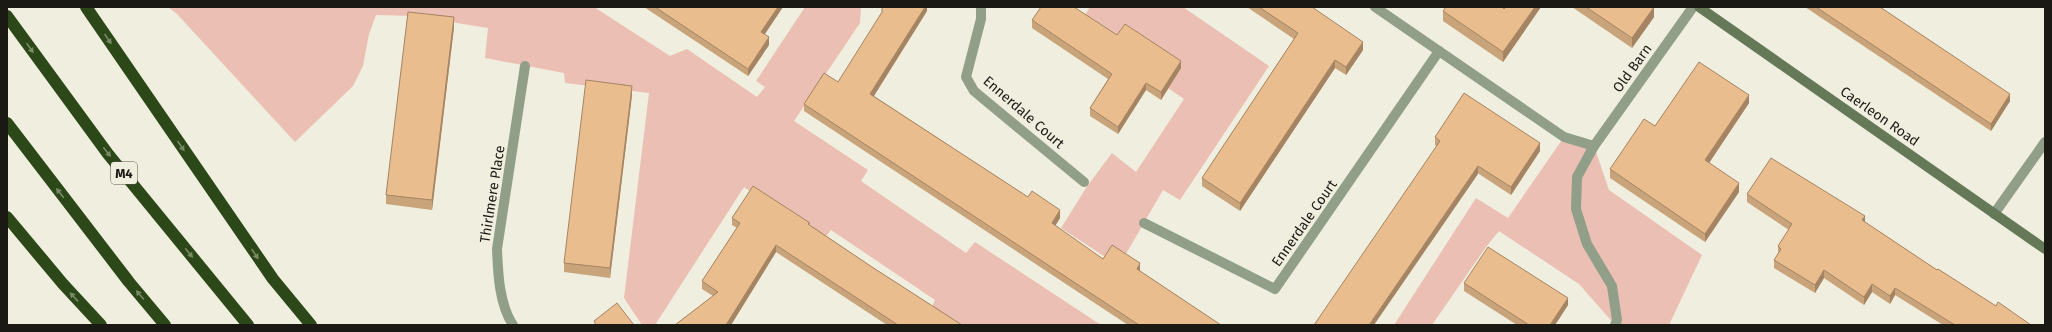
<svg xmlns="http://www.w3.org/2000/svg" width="2052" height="332" viewBox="0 0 2052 332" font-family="'Fira Sans',sans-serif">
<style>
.green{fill:#ebbfb4}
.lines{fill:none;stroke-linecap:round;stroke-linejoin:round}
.minor{stroke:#919f89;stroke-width:10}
.secondary{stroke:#657959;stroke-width:10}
.motorway{stroke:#2c4718;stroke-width:12}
.wall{fill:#c9a37a}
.shaded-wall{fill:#a48463}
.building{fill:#eabd8e;stroke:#a48463}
.oneway{fill:#7a8a67}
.labels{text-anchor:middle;stroke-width:4;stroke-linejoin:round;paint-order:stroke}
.shield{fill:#f0eede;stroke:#5a5951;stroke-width:1}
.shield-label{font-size:13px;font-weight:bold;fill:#1a1914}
.street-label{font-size:14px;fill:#1a1914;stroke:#f0eede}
</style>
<rect width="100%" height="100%" fill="#f0eede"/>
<g class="green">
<path d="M168 7H594L670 56 687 49 757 97 765 87 756 81 805 7H861L860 23 794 121 868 170 861 181 966 253 975 242 1101 325H950L930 311 935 300 831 230 823 240 744 187 655 325H642L624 298 649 93 565 83 564 73 485 58 488 28 413 16 376 15 369 34 363 66 353 86 295 142 177 14Z"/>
<path d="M1090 7H1183L1269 66 1180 200 1163 190 1119 266 1061 228 1088 185 1112 153 1136 172 1184 99 1078 26Z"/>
<path d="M1564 137 1594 146 1609 190 1702 255 1669 325H1615L1579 284 1499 231 1486 247 1432 325H1394L1476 198 1508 218Z"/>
</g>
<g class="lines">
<g class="minor">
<path d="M981 7V19L966 77 974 91 1084 182"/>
<path d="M1375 7 1564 137 1594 146"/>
<path d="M1994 214 2045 142"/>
<path d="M1144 223 1275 289 1439 51"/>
<path d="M513 325C499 304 498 273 497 249L525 66"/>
<path d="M1615 325 1617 320 1612 286 1587 244 1576 209 1577 177 1594 146 1693 7"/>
</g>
<path class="secondary" d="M1699 7 2045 249"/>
<g class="motorway">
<path d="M86 7 273 279 311 325"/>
<path d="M7 16 108 154 248 325"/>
<path d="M7 123 129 282 165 325"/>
<path d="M7 217 63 284 101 325"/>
</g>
</g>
<g class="wall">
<path d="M644 7H783L764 34 769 45 748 76Z"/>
<path d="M927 7V11L874 96 1028 197 1060 218 1055 226 1103 259 1140 271 1221 325H1128L804 111V104L838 82Z"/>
<path d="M1247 7H1312L1363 50 1346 75 1335 68 1240 211 1202 186V178L1294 39Z"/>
<path d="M1506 7H1541L1503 62 1443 21V11L1504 9Z"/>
<path d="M1572 7H1654V17L1632 48Z"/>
<path d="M1805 7H1880L2010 101 1991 131Z"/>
<path d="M1032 20 1117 35 1181 68 1161 100 1146 90 1118 134 1090 116V108L1108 79 1032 28Z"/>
<path d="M454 27 432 210 386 204V195Z"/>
<path d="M632 95 610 278 564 272V263Z"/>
<path d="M1749 103 1709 163 1739 192 1705 242 1610 178V169L1655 126Z"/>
<path d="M1435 137 1540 151 1511 195 1435 145Z"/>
<path d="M1747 194 1865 222 1937 270 1996 306 2031 325H1943L1895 295 1890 304 1872 292 1864 305 1824 278 1815 293 1774 268V260L1778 254V246L1789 230 1747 202Z"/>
<path d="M732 218 810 225 872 267 962 325H887L776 252 731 325H675L713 296 702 289V281L737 228 732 225Z"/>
<path d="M1464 283 1568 305 1555 325H1517L1464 291Z"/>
</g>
<g class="shaded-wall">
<path d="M778 7H783L761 40V32Z"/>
<path d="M925 7H927V11L870 102V94Z"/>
<path d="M1535 7H1541L1503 62V52Z"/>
<path d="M1654 7V17L1632 48V38Z"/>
<path d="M454 17V27L432 210V200Z"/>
<path d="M769 37V45L748 76V69Z"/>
<path d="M1363 42V50L1346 75V67Z"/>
<path d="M1335 60V68L1240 211V203Z"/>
<path d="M1181 61V68L1161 100V92Z"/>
<path d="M1146 83V90L1118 134V127Z"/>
<path d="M632 86V95L610 278V268Z"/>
<path d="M2010 94V101L1991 131V124Z"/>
<path d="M1749 95V103L1705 169V160Z"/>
<path d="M1540 143V151L1511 195V187Z"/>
<path d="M1478 166V174L1374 325H1369Z"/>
<path d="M1739 183V192L1705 242V234Z"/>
<path d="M1060 210V218L1052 231V223Z"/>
<path d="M1865 216V224L1862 220Z"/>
<path d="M776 245V252L731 325H726Z"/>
<path d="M1140 263V271L1137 276V269Z"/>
<path d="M1824 270V278L1815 293V285Z"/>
<path d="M1872 284V292L1864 305V297Z"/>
<path d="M1895 288V295L1890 304V296Z"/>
<path d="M1568 298V305L1555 325H1550Z"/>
</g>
<g class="building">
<path d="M655 7H778L761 32 769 37 748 69Z"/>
<path d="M882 7H925L870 94 1028 197 1032 191 1060 210 1052 223 1103 259 1112 245 1140 263 1137 269 1221 325H1139L804 104 824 73 838 82 882 12Z"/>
<path d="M1041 7H1074L1117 35 1125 24 1181 61 1161 92 1146 83 1118 127 1090 108 1112 74 1032 20Z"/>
<path d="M1259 7H1312L1363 42 1346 67 1335 60 1240 203 1202 178 1298 33Z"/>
<path d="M1446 7H1502L1504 9 1506 7H1535L1503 52 1443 11Z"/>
<path d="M1586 7H1654L1632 38Z"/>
<path d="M1816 7H1880L2010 94 1991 124Z"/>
<path d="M408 12 454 17 432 200 386 195Z"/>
<path d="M1699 62 1749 95 1705 160 1739 183 1705 234 1610 169 1644 119 1655 126Z"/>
<path d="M586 80 632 86 610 268 564 263Z"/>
<path d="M1464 93 1540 143 1511 187 1478 166 1369 325H1314L1440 141 1435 137Z"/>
<path d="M1771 158 1865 216 1862 220 1937 270 1938 269 1996 306 1998 302 2031 325H1955L1895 288 1890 296 1872 284 1864 297 1824 270 1815 285 1774 260 1781 249 1778 246 1792 224 1747 194Z"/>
<path d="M753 186 810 223 808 224 872 267 962 325H898L776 245 726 325H675L718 292 702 281 740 223 732 218Z"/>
<path d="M1488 247 1568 298 1550 325H1529L1464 283Z"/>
<path d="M617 303 634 325H596L594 321Z"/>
</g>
<defs><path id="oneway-solid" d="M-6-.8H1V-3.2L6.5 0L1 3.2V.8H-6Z"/></defs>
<g class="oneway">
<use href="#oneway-solid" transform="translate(108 39) rotate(56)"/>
<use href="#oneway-solid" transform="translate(30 48) rotate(55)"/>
<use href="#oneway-solid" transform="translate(181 146) rotate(56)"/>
<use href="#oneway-solid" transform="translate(107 152) rotate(52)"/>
<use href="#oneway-solid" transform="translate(60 193) rotate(-128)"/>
<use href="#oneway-solid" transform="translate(189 253) rotate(51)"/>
<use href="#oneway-solid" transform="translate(255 254) rotate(56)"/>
<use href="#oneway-solid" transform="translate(140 295) rotate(-130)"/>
<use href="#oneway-solid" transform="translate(74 297) rotate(-133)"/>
</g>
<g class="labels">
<rect class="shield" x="111" y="162" width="26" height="22" rx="3"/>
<g class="shield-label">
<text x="124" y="178">M4</text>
</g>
<g class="street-label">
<text transform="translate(1632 68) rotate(-54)" y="5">Old Barn</text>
<text transform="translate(1024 112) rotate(41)" y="5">Ennerdale Court</text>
<text transform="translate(1880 116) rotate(35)" y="5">Caerleon Road</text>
<text transform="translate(492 194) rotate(-81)" y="5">Thirlmere Place</text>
<text transform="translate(1304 223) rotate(-55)" y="5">Ennerdale Court</text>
</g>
</g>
<rect width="2052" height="332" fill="none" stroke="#1a1914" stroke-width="16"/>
</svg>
